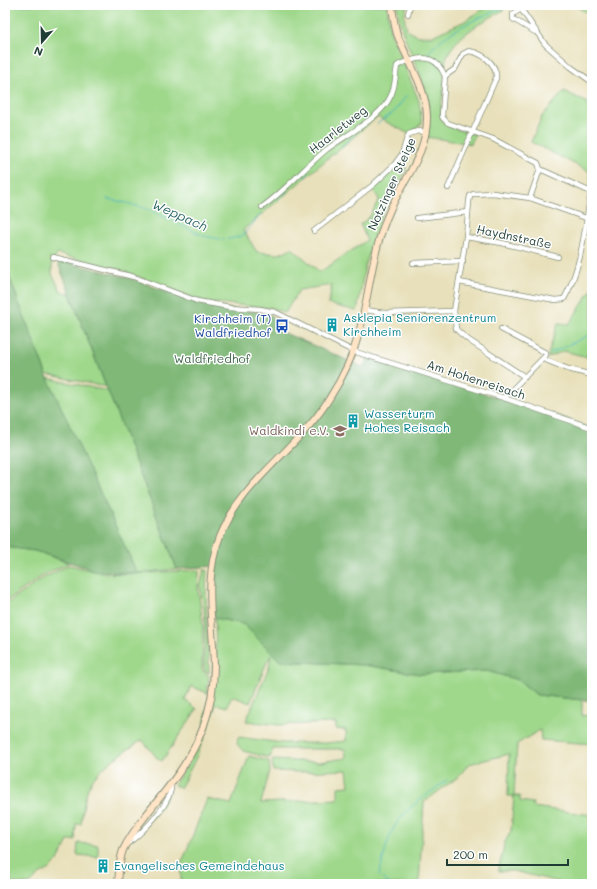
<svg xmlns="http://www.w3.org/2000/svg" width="597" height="889" viewBox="0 0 597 889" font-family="Mali,sans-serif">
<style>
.green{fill:#9fd88b;stroke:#5f8a60}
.forest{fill:#7fb877;stroke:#4f7a56}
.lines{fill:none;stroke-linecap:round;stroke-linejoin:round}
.stream{stroke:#44b3bd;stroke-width:1}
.minor-casing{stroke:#848e77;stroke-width:6}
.secondary-casing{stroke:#848e77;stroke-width:8}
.minor{stroke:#fff;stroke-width:4.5}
.secondary{stroke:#ffe4c6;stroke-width:6}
.labels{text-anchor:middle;stroke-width:3;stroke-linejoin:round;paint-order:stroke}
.street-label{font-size:12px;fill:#1f3d34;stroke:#fff}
.culture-label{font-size:12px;fill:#0d838f;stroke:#fff;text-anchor:start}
.transit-label{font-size:12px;fill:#164399;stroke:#fff;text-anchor:end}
.park-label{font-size:12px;fill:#3f644a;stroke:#fff}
.education-label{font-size:12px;fill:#785e54;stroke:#fff;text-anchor:end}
.water-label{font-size:13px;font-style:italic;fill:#2c6664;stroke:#fff}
</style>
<rect width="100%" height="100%" fill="#fff"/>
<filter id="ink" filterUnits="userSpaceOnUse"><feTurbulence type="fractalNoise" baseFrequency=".025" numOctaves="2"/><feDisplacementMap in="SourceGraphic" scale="8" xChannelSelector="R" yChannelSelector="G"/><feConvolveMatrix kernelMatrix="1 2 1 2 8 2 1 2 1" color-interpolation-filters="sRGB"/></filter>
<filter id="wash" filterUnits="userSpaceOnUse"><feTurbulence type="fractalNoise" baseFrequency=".012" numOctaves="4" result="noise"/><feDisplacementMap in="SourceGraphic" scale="16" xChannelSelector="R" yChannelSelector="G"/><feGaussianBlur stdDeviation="0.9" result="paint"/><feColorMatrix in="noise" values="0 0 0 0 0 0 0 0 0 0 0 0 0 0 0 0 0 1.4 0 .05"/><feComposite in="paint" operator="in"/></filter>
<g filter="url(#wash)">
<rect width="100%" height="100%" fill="#e8e0ba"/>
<g class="green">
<path d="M5 5H387L390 31 419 101 422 123 409 134 377 117 243 230 257 252 279 254 292 248 320 272 367 240 360 224 369 218 379 199 372 189C387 176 401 163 408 144L405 165 406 170 382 215 365 266 357 311 328 304 332 285 299 290 285 313 272 308 205 302 121 270 58 254 52 262V274L61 291 70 294 106 387 46 374 5 266Z"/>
<path d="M397 5H407L404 16 407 30 418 36H432L463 22 490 5H500L504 10C485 20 449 39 445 63 443 70 445 77 444 85 443 96 440 107 441 119 447 129 464 131 475 134L471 144 427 137C428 125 430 112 428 100 421 67 400 39 397 5Z"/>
<path d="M574 5H592V16Z"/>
<path d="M564 91 592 105V189H591L590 172 531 142 542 116Z"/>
<path d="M592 289V340H590L587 357 564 351 547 358 558 323 569 324Z"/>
<path d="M47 378 108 391 177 569 137 573Z"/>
<path d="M5 547 35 551 69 563 45 574 5 602Z"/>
<path d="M69 565 102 573 125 574 199 570 198 588 203 626 202 669 204 672 209 676 207 693 191 686 185 700 197 709 162 761 158 759 142 740C125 752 101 765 90 784 84 796 83 811 81 824H76L75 840 68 841 57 862 50 869 39 875 30 884H11L10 874H5V605L43 578Z"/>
<path d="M204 570H207L206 590 209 673 205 671 204 666 205 624 204 607 200 587Z"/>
<path d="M215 618 243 624 280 661 364 665 420 674 487 671 518 680 537 695 582 700V716L592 714V744L541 740 540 730 517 744 514 796H520V801L533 803V807L592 815V884H567L514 871H498L505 842 511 831 514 796H508L509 754 469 764 458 777 424 802 419 884H181V865L207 799 231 804 249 756 269 761 270 771 261 803 338 799V787L349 786 347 770 300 772 273 771 272 760 320 762 346 758 345 749H273L270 758 243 751 237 744 238 737 283 743H326L346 741V730L336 729V723L278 725 246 721 269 667 271 655 267 662 250 703 232 696 227 707 216 704C206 735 197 759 180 788L174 785 189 763 203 733 216 654Z"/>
<path d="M169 790C163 810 145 825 131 840L140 827Z"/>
<path d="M78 843 98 845V857L77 855Z"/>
</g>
<g class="forest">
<path d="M65 262 126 277 207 306 256 312 271 315 280 331 363 367 368 358 565 418 592 429V701L537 695 518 680 487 671 420 674 364 665 280 661 243 624 215 618 213 613 215 566 177 569 58 263Z"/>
<path d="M5 266 46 374 137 573H126L97 571 35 551 5 547Z"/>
</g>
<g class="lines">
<g class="stream">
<path d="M428 53C449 28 480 18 509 5"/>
<path d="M377 124 394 112 407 95"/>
<path d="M341 147 354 136"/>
<path d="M304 178 309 173"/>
<path d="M107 199 127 203 150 210 204 236 224 240 242 236 261 214"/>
<path d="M278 200 287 192"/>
<path d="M551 353 592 334"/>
<path d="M379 876C383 860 388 833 399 820 412 804 431 792 447 780"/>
<path d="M382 878 390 884"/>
</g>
</g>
</g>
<g filter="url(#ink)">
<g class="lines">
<g class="minor-casing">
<g id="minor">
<path d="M408 14 410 5"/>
<path d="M535 32 513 19V14L521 9 545 44 571 67 592 82"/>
<path d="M445 76 455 69 463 54 469 51C482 53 497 63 496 78L448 188"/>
<path d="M262 207C285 191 304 168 326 150 344 136 375 121 388 101 395 91 395 78 397 66 401 63 404 62 409 61 426 55 437 58 445 76L442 116 443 118 448 123 493 139 538 163 540 169 530 198"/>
<path d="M417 218 468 212"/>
<path d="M314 231 373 185 394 165 402 154 407 138 409 134 418 131 426 132"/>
<path d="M466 237 502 243 558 257"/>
<path d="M53 257 134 277 197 301 230 307 260 309 275 312 353 351 365 355 504 398 592 428"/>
<path d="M413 263 463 261"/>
<path d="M459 282 555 300 564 299C582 267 585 227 591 192L540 169"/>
<path d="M365 310 385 313 454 311 456 329 460 333 470 341 525 377"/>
<path d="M454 311 466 237 469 202 470 196 473 194 493 193 530 198 586 218"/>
<path d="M501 329 546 353V355L504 398"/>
<path d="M543 359 568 369 592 375"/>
<path d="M127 844C141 834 174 802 171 783"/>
</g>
</g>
<g class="secondary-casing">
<path id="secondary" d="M118 884C119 873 119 861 123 850 130 835 140 823 150 810 171 784 191 760 203 728 210 709 214 687 214 666 213 622 203 578 220 536 243 480 298 449 329 399 342 379 353 356 359 333 370 292 372 249 390 210 404 179 428 152 427 116 426 86 407 61 397 34 394 24 393 15 392 5"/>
</g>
<use href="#minor" class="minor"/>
<use href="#secondary" class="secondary"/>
</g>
</g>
<defs>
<g id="building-bare" transform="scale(1.08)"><path d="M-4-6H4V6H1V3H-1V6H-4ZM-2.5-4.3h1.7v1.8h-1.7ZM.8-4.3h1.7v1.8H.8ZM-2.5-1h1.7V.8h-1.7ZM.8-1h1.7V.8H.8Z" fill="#0f9aa8" stroke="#fff" stroke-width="2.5" paint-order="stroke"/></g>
<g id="bus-bare" transform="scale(1.08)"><path d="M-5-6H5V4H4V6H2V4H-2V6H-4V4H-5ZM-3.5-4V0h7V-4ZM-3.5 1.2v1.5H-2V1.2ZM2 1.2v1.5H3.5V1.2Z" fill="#1a4fb4" stroke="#fff" stroke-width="2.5" paint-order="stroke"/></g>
<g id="school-bare" transform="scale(1.08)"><path d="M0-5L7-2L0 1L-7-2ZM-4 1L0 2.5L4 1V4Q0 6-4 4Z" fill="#8d6e63" stroke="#fff" stroke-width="2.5" paint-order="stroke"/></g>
</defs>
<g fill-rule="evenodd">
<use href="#building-bare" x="332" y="325"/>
<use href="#bus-bare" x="282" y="326"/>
<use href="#building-bare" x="353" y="421"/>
<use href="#school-bare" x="340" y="431"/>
<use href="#building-bare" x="103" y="866"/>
</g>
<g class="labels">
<g class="street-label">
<text transform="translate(338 130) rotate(-38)" y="4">Haarletweg</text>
<text transform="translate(392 184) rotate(-66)" y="4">Notzinger Steige</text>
<text transform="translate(514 237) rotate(12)" y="4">Haydnstraße</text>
<text transform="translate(476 380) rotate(18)" y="4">Am Hohenreisach</text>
</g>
<g class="culture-label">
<text x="343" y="322">Asklepia Seniorenzentrum<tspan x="343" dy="14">Kirchheim</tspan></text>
<text x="364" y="418">Wasserturm<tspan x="364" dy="14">Hohes Reisach</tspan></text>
<text x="114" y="870">Evangelisches Gemeindehaus</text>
</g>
<g class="transit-label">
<text x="271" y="323">Kirchheim (T)<tspan x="271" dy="14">Waldfriedhof</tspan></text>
</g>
<g class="park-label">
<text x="212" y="363">Waldfriedhof</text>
</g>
<g class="education-label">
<text x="329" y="435">Waldkindi e.V.</text>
</g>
<g class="water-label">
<text transform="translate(180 215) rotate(24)" y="5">Weppach</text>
</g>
</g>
<rect width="597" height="889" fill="none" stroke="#fff" stroke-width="20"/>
<g transform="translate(42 42) rotate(200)" stroke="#ffffff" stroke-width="3" paint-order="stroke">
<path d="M0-3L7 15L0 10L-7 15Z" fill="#1f3d34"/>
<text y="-6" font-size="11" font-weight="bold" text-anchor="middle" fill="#1f3d34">N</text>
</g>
<path d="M447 859v6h121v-6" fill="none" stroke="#1f3d34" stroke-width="2"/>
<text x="453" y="859" font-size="12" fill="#1f3d34" stroke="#ffffff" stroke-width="3" paint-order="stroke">200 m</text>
</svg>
